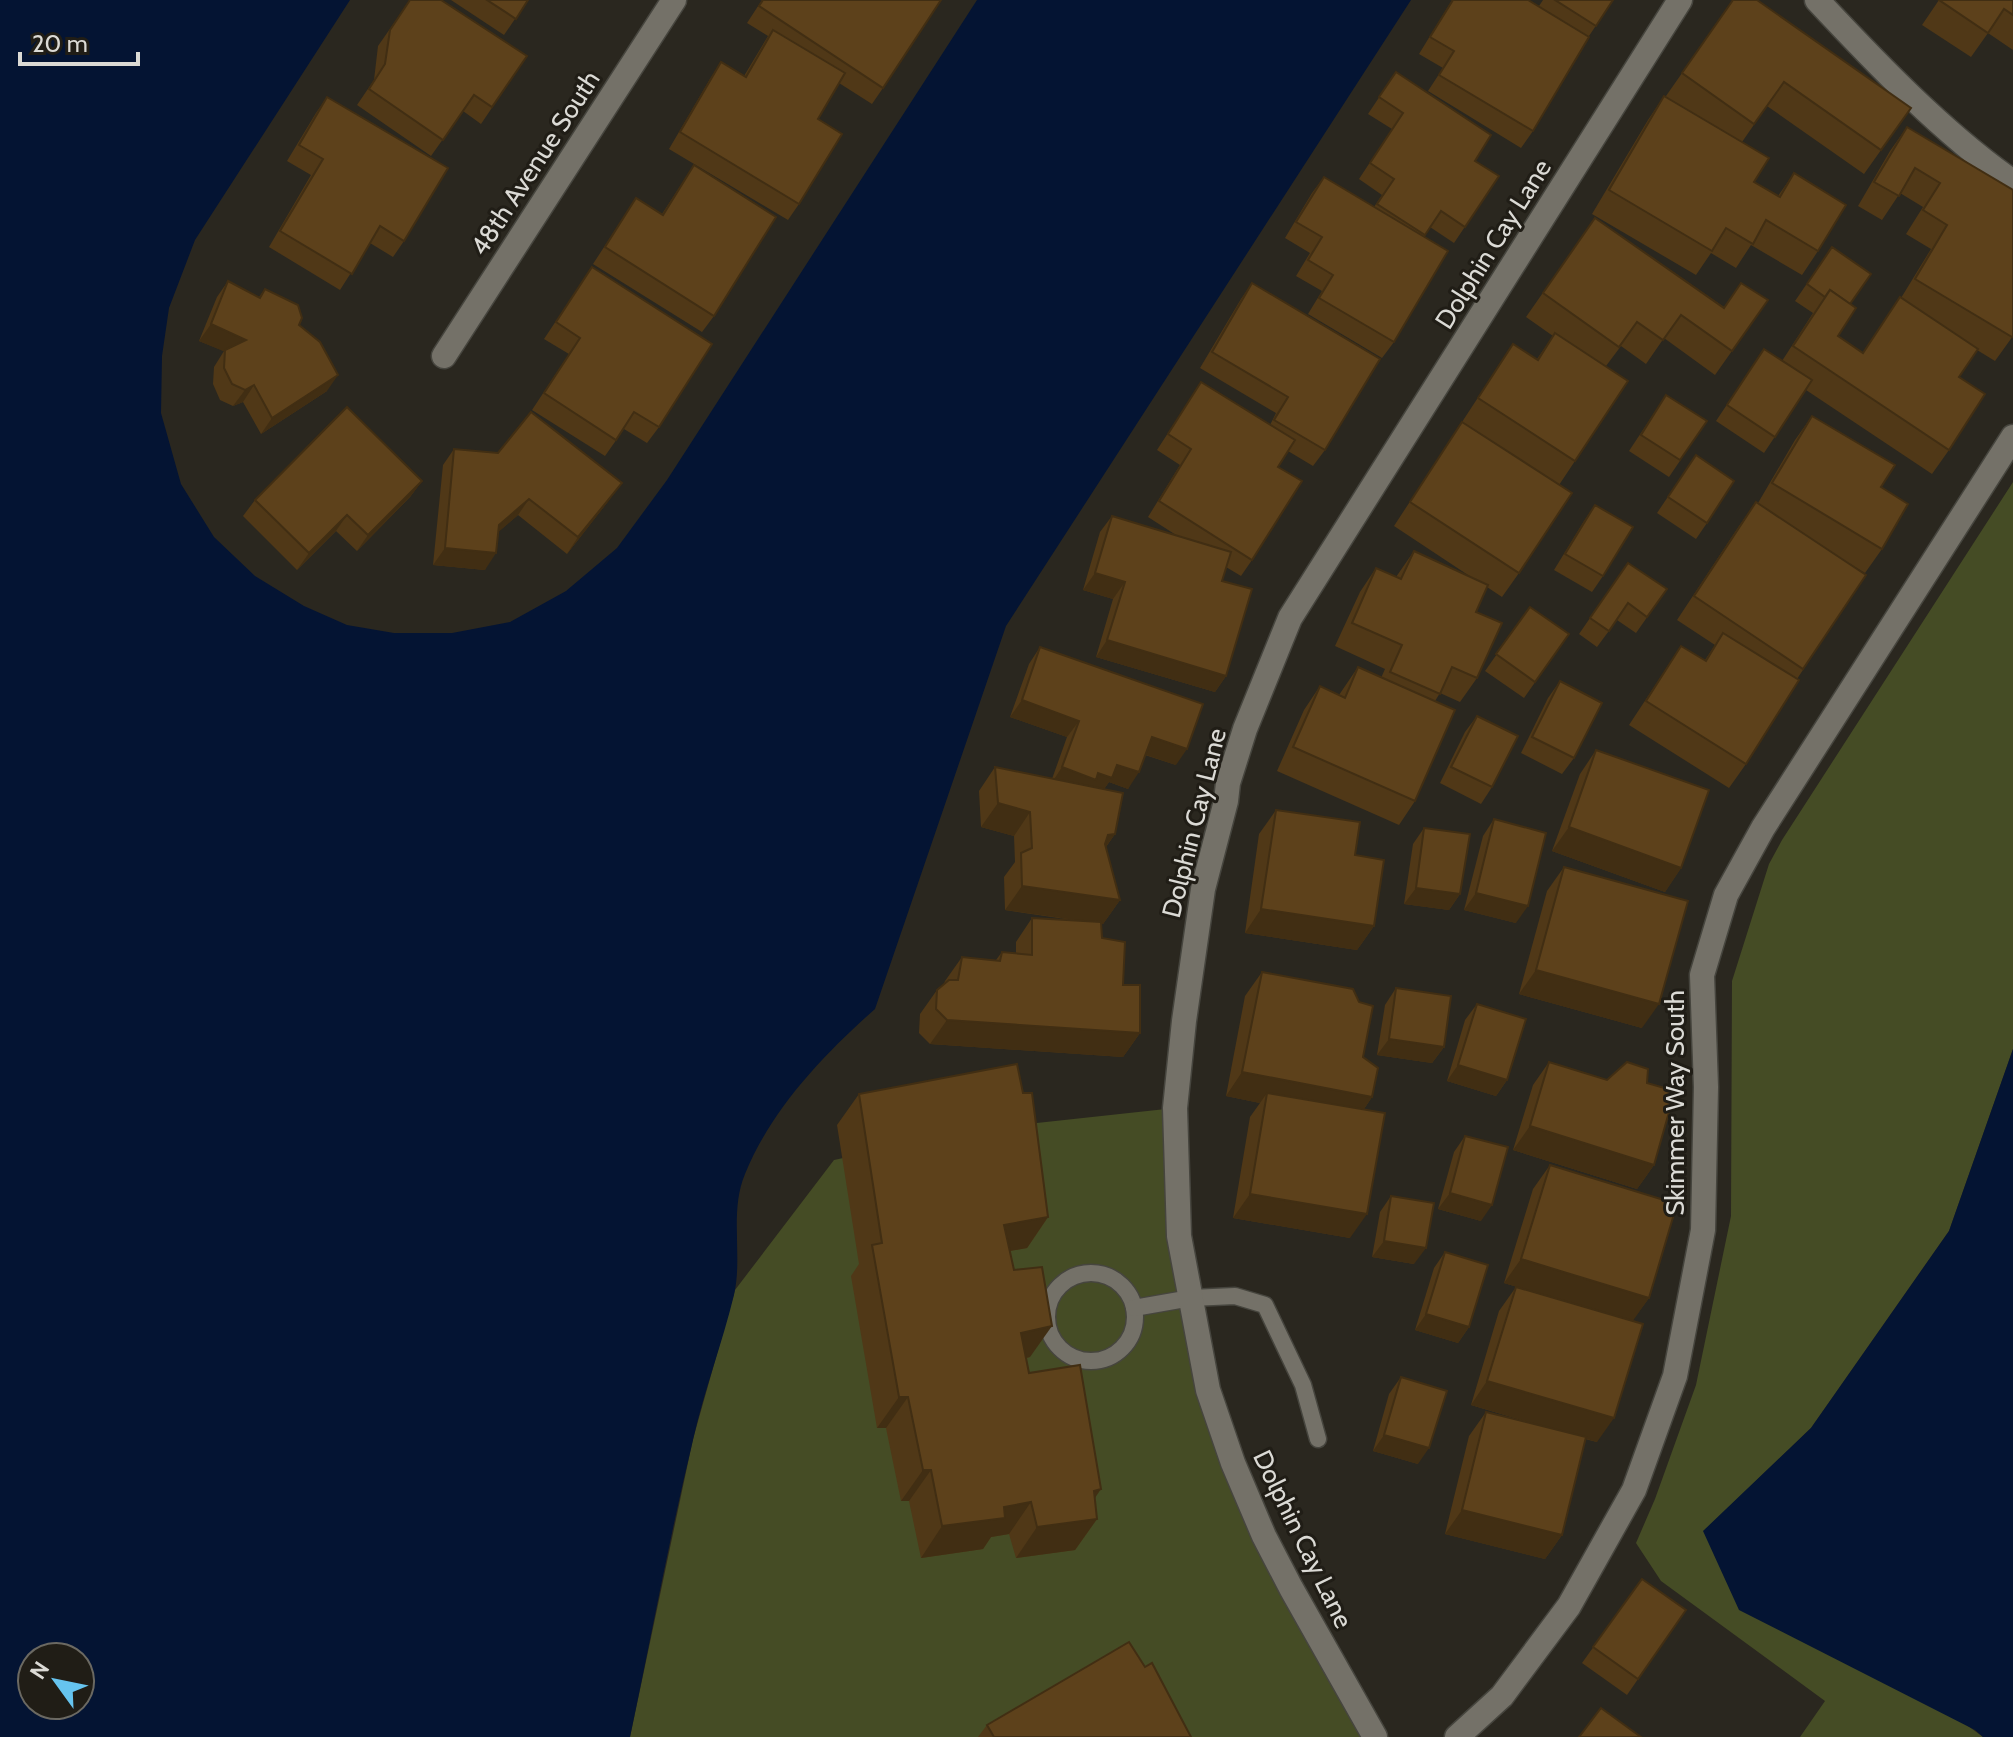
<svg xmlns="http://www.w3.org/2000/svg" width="2013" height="1737" viewBox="0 0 2013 1737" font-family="Cabin,sans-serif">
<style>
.green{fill:#454c25}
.water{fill:#041433;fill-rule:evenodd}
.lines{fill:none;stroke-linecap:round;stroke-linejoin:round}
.lane-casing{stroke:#46453e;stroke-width:19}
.street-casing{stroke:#46453e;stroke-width:27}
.lane{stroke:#747168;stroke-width:16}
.street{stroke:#747168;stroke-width:24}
.wall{fill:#503817}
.shaded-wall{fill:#412e13}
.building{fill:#5d411b;stroke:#412e13;stroke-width:2}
.labels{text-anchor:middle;stroke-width:6;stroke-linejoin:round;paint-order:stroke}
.street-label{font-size:26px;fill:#dbdad5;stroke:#201d16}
</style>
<rect width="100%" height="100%" fill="#2a271f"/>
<g class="green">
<path d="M2013 482V1049L1949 1231 1811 1428 1704 1531 1983 1737H1800L1825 1701 1661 1581 1636 1543 1655 1499 1696 1385 1731 1216 1732 981 1769 864 1782 840Z"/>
<path d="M1175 1108 1179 1236 1233 1464 1375 1737H630L693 1439 735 1290 834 1160 972 1130Z"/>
</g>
<g class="water">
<path d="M0 0H350L195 240 169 308 162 356 161 413 181 484 214 537 255 576 304 606 347 625 394 633H452L510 622 566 591 617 548 667 480 977 0H1411L1006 626 875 1009C823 1055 771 1110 745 1174 729 1212 743 1256 734 1295 722 1344 704 1391 693 1440 669 1539 651 1638 630 1737H0ZM80 1657V1705H32V1657Z"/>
<path d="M2013 1049V1737H1983L1975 1730 1739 1610 1703 1531 1811 1428 1949 1231Z"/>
</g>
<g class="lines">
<g class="lane-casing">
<g id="lane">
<circle cx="1091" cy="1317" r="44"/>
<path d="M1134 1308 1191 1298 1235 1296 1265 1305 1303 1385 1318 1439"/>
</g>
</g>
<g class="street-casing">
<g id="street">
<path d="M1817 0C1875 62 1943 133 2013 182"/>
<path d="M444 356 674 0"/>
<path d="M1375 1737 1291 1588 1264 1536 1233 1463 1208 1390 1179 1236 1175 1108 1184 1021 1203 889 1226 801 1228 783 1245 729 1290 618 1680 0"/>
<path d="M1457 1737 1502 1696 1569 1606 1634 1490 1675 1376 1703 1230 1706 1087 1702 975 1726 895 1763 828 2013 437"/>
</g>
</g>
<use href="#lane" class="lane"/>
<use href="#street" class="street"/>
</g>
<g class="wall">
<path d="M410 0 527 56 481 124 463 111 431 156 357 105 374 80 378 46Z"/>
<path d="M451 0H528L504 35Z"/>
<path d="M762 0 883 88 872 104 839 83 818 119 799 204 788 220 669 149 710 79 721 62 744 76 768 36 747 23Z"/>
<path d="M1452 0H1528L1539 6 1543 0H1613L1589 36 1533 131 1521 148 1428 91 1443 68 1419 54Z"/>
<path d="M1733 0 1911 108 1864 174 1767 106 1742 142 1754 182 1778 196 1794 173 1818 251 1802 275 1751 245 1736 268 1711 253 1696 275 1592 214 1648 120 1664 96H1666Z"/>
<path d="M1939 0H2013V50L1988 33 1971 57 1922 25Z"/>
<path d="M1396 72 1475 161 1499 176 1454 243 1430 227 1424 237 1394 342 1382 358 1308 314 1322 291 1296 276 1310 253 1285 238 1312 193 1324 177 1374 207 1382 195 1359 179 1392 129 1368 114Z"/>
<path d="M327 97 404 241 393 257 370 243 340 290 269 247 311 175 287 161 316 113Z"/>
<path d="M1907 127 2013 190V336L1995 361 1977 350 1959 377 1949 450 1932 474 1806 390 1764 453 1716 421 1764 349 1782 361 1813 313 1795 301 1832 247 1850 304 1838 336 1863 353 1900 297 1901 298 1931 249 1906 234 1923 207 1900 193 1882 220 1858 206 1890 151Z"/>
<path d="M694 165 714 316 702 332 593 264 636 198 662 214Z"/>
<path d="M1595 218 1724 307 1768 300 1715 375 1664 338 1646 364 1621 346 1606 366 1575 461 1559 485 1519 573 1502 597 1487 587 1476 612 1477 678 1460 702 1440 693 1435 701 1415 801 1399 825 1277 771 1304 710 1320 686 1339 695 1358 667 1381 678 1385 669 1335 646 1360 592 1376 568 1396 577 1414 551 1471 577 1394 526 1462 422 1527 464 1462 422 1513 344 1537 359 1553 336 1526 317Z"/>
<path d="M592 267 659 427 647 443 624 429 605 456 532 410 569 354 544 339Z"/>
<path d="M228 281 259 297 265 289 299 325 327 391 261 434 243 402 233 406 220 400 213 384 214 367 224 351 199 341 217 297Z"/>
<path d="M1252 283 1325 450 1313 466 1288 451 1278 467 1252 560 1241 576 1226 567 1222 581 1226 676 1215 692 1096 657 1113 599 1083 590 1100 532 1112 516 1176 535 1148 517 1180 465 1157 450 1201 382 1270 425 1276 413 1200 368 1241 299Z"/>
<path d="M1666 395 1707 421 1669 477 1629 451Z"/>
<path d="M1812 416 1881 487 1882 549 1865 573 1839 557 1866 575 1797 679 1746 764 1729 788 1629 725 1681 646 1705 660 1715 645 1677 620 1739 526 1756 502 1758 503 1795 440Z"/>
<path d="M454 449 610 499 567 554 518 515 498 532 485 570 433 565 443 465Z"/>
<path d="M1696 455 1707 523 1696 539 1657 513Z"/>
<path d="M422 481 410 497 357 551 336 531 297 570 243 516 255 500Z"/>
<path d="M1595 505 1603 576 1592 592 1554 570 1584 521Z"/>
<path d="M1628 563 1667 589 1636 633 1617 620 1597 647 1579 634Z"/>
<path d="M1530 607 1569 634 1524 698 1485 671Z"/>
<path d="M1040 647 1176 765 1145 755 1128 789 1109 782 1104 789 1115 834 1106 847 1120 900 1103 924H1101L1102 938 1123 985 1140 1033 1123 1057 930 1044 919 1033 920 1014 937 990 944 984 945 981 962 957 996 960 1002 952 1016 953V942L1032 918 1086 922 1005 910 1004 877 1015 862 1014 836 981 827 979 791 995 767 1052 779 1067 737 1010 717 1029 664Z"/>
<path d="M1560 681 1574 758 1562 774 1521 753 1548 698Z"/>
<path d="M1477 716 1492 787 1481 804 1440 783 1465 732Z"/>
<path d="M1596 750 1681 868 1665 892 1552 851 1580 774Z"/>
<path d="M1276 810 1355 855 1374 926 1357 950 1245 933 1259 834Z"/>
<path d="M1494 819 1516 923 1464 910 1483 836Z"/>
<path d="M1424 828 1460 894 1449 910 1404 904 1413 844Z"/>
<path d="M1564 867 1642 1028 1519 994 1547 891Z"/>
<path d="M1262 972 1363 1057 1372 1097 1364 1109 1350 1238 1233 1218 1250 1117 1260 1103 1226 1096 1245 996Z"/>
<path d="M1396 988 1444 1047 1432 1063 1377 1055 1385 1005Z"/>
<path d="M1477 1004 1507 1080 1496 1096 1447 1081 1465 1020Z"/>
<path d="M1549 1062 1607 1080 1647 1083 1654 1165 1637 1189 1513 1150 1533 1085Z"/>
<path d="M859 1094 1048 1217 1027 1248 1009 1251 1030 1357 1026 1358 1029 1373 1094 1499 1097 1519 1075 1550 1016 1558 1009 1534 991 1537 983 1549 921 1558 909 1501H901L886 1428H877L851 1276 859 1264 837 1125Z"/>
<path d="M1465 1136 1481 1221 1438 1209 1454 1152Z"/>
<path d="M1550 1165 1649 1298 1632 1321 1597 1442 1585 1439 1562 1535 1545 1559 1445 1534 1469 1436 1486 1412 1538 1425 1471 1405 1499 1311 1516 1287 1588 1308 1504 1283 1533 1189Z"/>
<path d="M1391 1196 1414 1264 1372 1257 1380 1212Z"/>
<path d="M1445 1252 1469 1327 1458 1343 1415 1330 1434 1268Z"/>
<path d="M1401 1377 1418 1464 1373 1451 1389 1394Z"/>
<path d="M1642 1579 1686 1610 1627 1695 1582 1663Z"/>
<path d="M1145 1667 1191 1737H978L987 1725Z"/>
</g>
<g class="shaded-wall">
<path d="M211 324 246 340 235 356 199 341Z"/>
<path d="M338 375 327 391 261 434 272 418Z"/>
<path d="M254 385 243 402 233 406 245 390Z"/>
<path d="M422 481 410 497 357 551 368 535Z"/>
<path d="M622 483 610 499 567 554 578 537Z"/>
<path d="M529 499 518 515 488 541 499 525Z"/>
<path d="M347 515 336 531 297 570 309 553Z"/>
<path d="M445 548 496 553 485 570 433 565Z"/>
<path d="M1095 573 1125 582 1113 599 1083 590Z"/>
<path d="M1107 640 1226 676 1215 692 1096 657Z"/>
<path d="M1022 700 1079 721 1067 737 1010 717Z"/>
<path d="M1152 737 1187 749 1176 765 1140 753Z"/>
<path d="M1117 765 1139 772 1128 789 1109 782 1101 794 1051 784 1062 767 1098 773Z"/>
<path d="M998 803 1030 812 1014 836 981 827Z"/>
<path d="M1569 827 1681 868 1665 892 1552 851Z"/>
<path d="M1115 834 1098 858 1108 835Z"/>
<path d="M1022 886 1120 900 1103 924 1005 910Z"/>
<path d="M1416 888 1460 894 1449 910 1404 904Z"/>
<path d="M1476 893 1528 906 1516 923 1464 910Z"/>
<path d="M1261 909 1374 926 1357 950 1245 933Z"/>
<path d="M1536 970 1659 1004 1642 1028 1519 994Z"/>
<path d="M947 1020 1140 1033 1123 1057 930 1044Z"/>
<path d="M1389 1039 1444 1047 1432 1063 1377 1055Z"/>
<path d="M1458 1065 1507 1080 1496 1096 1447 1081Z"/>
<path d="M1242 1072 1372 1097 1356 1121 1267 1093 1260 1103 1226 1096Z"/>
<path d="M1530 1126 1654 1165 1637 1189 1513 1150Z"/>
<path d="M1450 1193 1492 1205 1481 1221 1438 1209Z"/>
<path d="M1250 1194 1367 1214 1350 1238 1233 1218Z"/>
<path d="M1048 1217 1027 1248 982 1256 1004 1225Z"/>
<path d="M1384 1241 1426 1248 1414 1264 1372 1257Z"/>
<path d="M1521 1259 1649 1298 1632 1322 1504 1283Z"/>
<path d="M1426 1314 1469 1327 1458 1343 1415 1330Z"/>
<path d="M1052 1326 1030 1357 999 1364 1021 1333Z"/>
<path d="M1487 1381 1614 1418 1597 1442 1471 1405Z"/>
<path d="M899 1397H908L886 1428H877Z"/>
<path d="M1384 1435 1429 1448 1418 1464 1373 1451Z"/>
<path d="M923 1470H931L909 1501H901Z"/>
<path d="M1101 1489 1080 1520 1094 1491Z"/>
<path d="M1031 1502 1009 1534 991 1537 983 1549 921 1558 942 1526 1004 1507Z"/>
<path d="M1462 1510 1562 1535 1545 1559 1445 1534Z"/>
<path d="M1097 1519 1075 1550 1016 1558 1037 1527Z"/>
</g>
<g class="building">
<path d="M410 0H441L527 56 492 107 474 95 443 140 369 89 385 64 390 30Z"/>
<path d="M487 0H528L516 19Z"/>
<path d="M763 0H941L883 88 759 6Z"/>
<path d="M1453 0H1528L1589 37 1533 131 1439 75 1454 51 1430 37Z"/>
<path d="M1555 0H1613L1596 26Z"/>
<path d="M1733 0H1757L1911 108 1881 150 1784 82 1754 124 1682 73Z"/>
<path d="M1939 0H2013V15L2004 9 1988 33Z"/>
<path d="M773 30 845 73 818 119 842 134 799 204 680 132 721 62 746 77Z"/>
<path d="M1396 72 1491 135 1475 161 1499 176 1465 227 1441 211 1425 235 1377 204 1394 179 1370 163 1403 113 1379 97Z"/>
<path d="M1664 96 1769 158 1754 182 1780 197 1794 173 1846 205 1818 251 1766 220 1753 244 1726 228 1712 251 1609 190Z"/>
<path d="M327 97 448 168 404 241 380 226 352 274 280 231 323 159 299 145Z"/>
<path d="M1907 127 2013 190V336L2012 337 1915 279 1947 225 1923 210 1940 183 1915 168 1899 196 1874 182Z"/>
<path d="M694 165 776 217 714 316 605 247 636 198 663 215Z"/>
<path d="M1324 177 1448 251 1394 342 1319 298 1333 275 1308 260 1322 237 1296 222Z"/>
<path d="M1595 218 1724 308 1741 283 1768 300 1732 351 1681 315 1663 340 1637 322 1619 347 1543 293Z"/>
<path d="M1832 247 1871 274 1850 304 1830 290 1825 297 1807 284Z"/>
<path d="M592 267 712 344 659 427 634 412 616 440 544 393 580 338 556 322Z"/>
<path d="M228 281 260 298 265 289 298 305 302 318 299 325 320 342 338 375 272 418 254 385 245 390 232 384 224 368 225 350 246 340 211 324Z"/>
<path d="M1252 283 1380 359 1325 450 1274 420 1288 397 1212 352Z"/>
<path d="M1830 290 1856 308 1838 336 1863 353 1900 297 1978 349 1959 377 1985 394 1949 450 1793 346Z"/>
<path d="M1555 333 1628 381 1575 461 1478 398 1513 344 1538 360Z"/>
<path d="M1764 349 1812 380 1775 437 1727 405Z"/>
<path d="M1201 382 1295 440 1278 467 1302 481 1252 560 1159 501 1191 449 1168 434Z"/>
<path d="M1666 395 1707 421 1680 460 1641 435Z"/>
<path d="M347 407 422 481 368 535 347 515 309 553 255 500Z"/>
<path d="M531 412 622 483 578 537 529 499 499 525 496 553 445 548 454 449 498 453Z"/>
<path d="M1812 416 1895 465 1881 487 1908 504 1882 549 1772 483Z"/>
<path d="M1462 422 1572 493 1519 573 1410 502Z"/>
<path d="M1696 455 1734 481 1707 523 1668 497Z"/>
<path d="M1756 502 1866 575 1803 669 1694 596Z"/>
<path d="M1595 505 1633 527 1603 576 1565 554Z"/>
<path d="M1112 516 1231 552 1222 581 1252 589 1226 676 1107 640 1125 582 1095 573Z"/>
<path d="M1414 551 1488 585 1476 612 1502 623 1477 678 1452 667 1440 694 1390 672 1402 645 1352 623 1376 568 1401 579Z"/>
<path d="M1628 563 1667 589 1647 617 1628 603 1609 631 1590 618Z"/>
<path d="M1530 607 1569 634 1535 682 1496 654Z"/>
<path d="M1723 633 1799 680 1746 764 1646 701 1681 646 1706 661Z"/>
<path d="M1040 647 1203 704 1187 749 1152 737 1139 772 1117 765 1112 778 1098 773 1096 780 1062 767 1079 721 1022 700Z"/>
<path d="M1358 667 1455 710 1415 801 1293 747 1320 686 1345 698Z"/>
<path d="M1560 681 1602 703 1574 758 1532 737Z"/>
<path d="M1477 716 1518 736 1492 787 1451 767Z"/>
<path d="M1596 750 1709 790 1681 868 1569 827Z"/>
<path d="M995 767 1123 793 1115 834 1108 835 1105 844 1120 900 1022 886 1021 853 1032 848 1030 812 998 803Z"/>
<path d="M1276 810 1360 822 1355 855 1384 860 1374 926 1261 909Z"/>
<path d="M1494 819 1546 833 1528 906 1476 893Z"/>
<path d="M1424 828 1470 834 1460 894 1416 888Z"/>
<path d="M1564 867 1688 901 1659 1004 1536 970Z"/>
<path d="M1032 918 1101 922 1102 938 1125 942 1123 985H1140V1033L947 1020 936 1009 937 990 949 980H958L962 957 1000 961 1002 952 1032 955Z"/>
<path d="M1262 972 1353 989 1359 1002 1373 1006 1363 1057 1378 1068 1372 1097 1242 1072Z"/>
<path d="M1396 988 1451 996 1444 1047 1389 1039Z"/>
<path d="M1477 1004 1526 1019 1507 1080 1458 1065Z"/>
<path d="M1549 1062 1607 1080 1627 1062 1648 1069 1647 1083 1675 1091 1654 1165 1530 1126Z"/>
<path d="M1017 1064 1023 1093H1032L1048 1217 1004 1225 1014 1270 1042 1267 1052 1326 1021 1333 1029 1373 1080 1365 1101 1489 1094 1491 1097 1519 1037 1527 1031 1502 1004 1507 1005 1518 942 1526 931 1470H923L908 1397H899L872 1245 882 1243 859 1094Z"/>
<path d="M1267 1093 1385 1113 1367 1214 1250 1194Z"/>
<path d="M1465 1136 1508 1147 1492 1205 1450 1193Z"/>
<path d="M1550 1165 1677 1204 1649 1298 1521 1259Z"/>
<path d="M1391 1196 1434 1203 1426 1248 1384 1241Z"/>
<path d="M1445 1252 1488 1265 1469 1327 1426 1314Z"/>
<path d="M1516 1287 1643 1324 1614 1418 1487 1381Z"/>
<path d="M1401 1377 1447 1391 1429 1448 1384 1435Z"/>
<path d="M1486 1412 1586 1437 1562 1535 1462 1510Z"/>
<path d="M1642 1579 1686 1610 1638 1679 1593 1647Z"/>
<path d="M1129 1642 1145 1667 1152 1663 1191 1737H994L987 1725Z"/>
<path d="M1601 1708 1641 1737H1579Z"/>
</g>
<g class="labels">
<g class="street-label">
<text transform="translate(535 163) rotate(-57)" y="9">48th Avenue South</text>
<text transform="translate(1493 244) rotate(-58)" y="9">Dolphin Cay Lane</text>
<text transform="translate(1194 823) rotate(-76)" y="9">Dolphin Cay Lane</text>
<text transform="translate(1675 1103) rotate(-90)" y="9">Skimmer Way South</text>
<text transform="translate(1303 1539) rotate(64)" y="9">Dolphin Cay Lane</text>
</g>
</g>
<g transform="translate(56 1681) rotate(303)"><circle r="38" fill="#201d16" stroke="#6b6962" stroke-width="2"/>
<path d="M0-6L14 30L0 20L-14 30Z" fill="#66c4ef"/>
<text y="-12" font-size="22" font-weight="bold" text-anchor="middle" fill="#dbdad5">N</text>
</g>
<path d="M20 52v12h118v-12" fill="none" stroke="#dbdad5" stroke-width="4"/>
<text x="32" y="52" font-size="24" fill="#dbdad5" stroke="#201d16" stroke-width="6" paint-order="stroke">20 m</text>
</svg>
